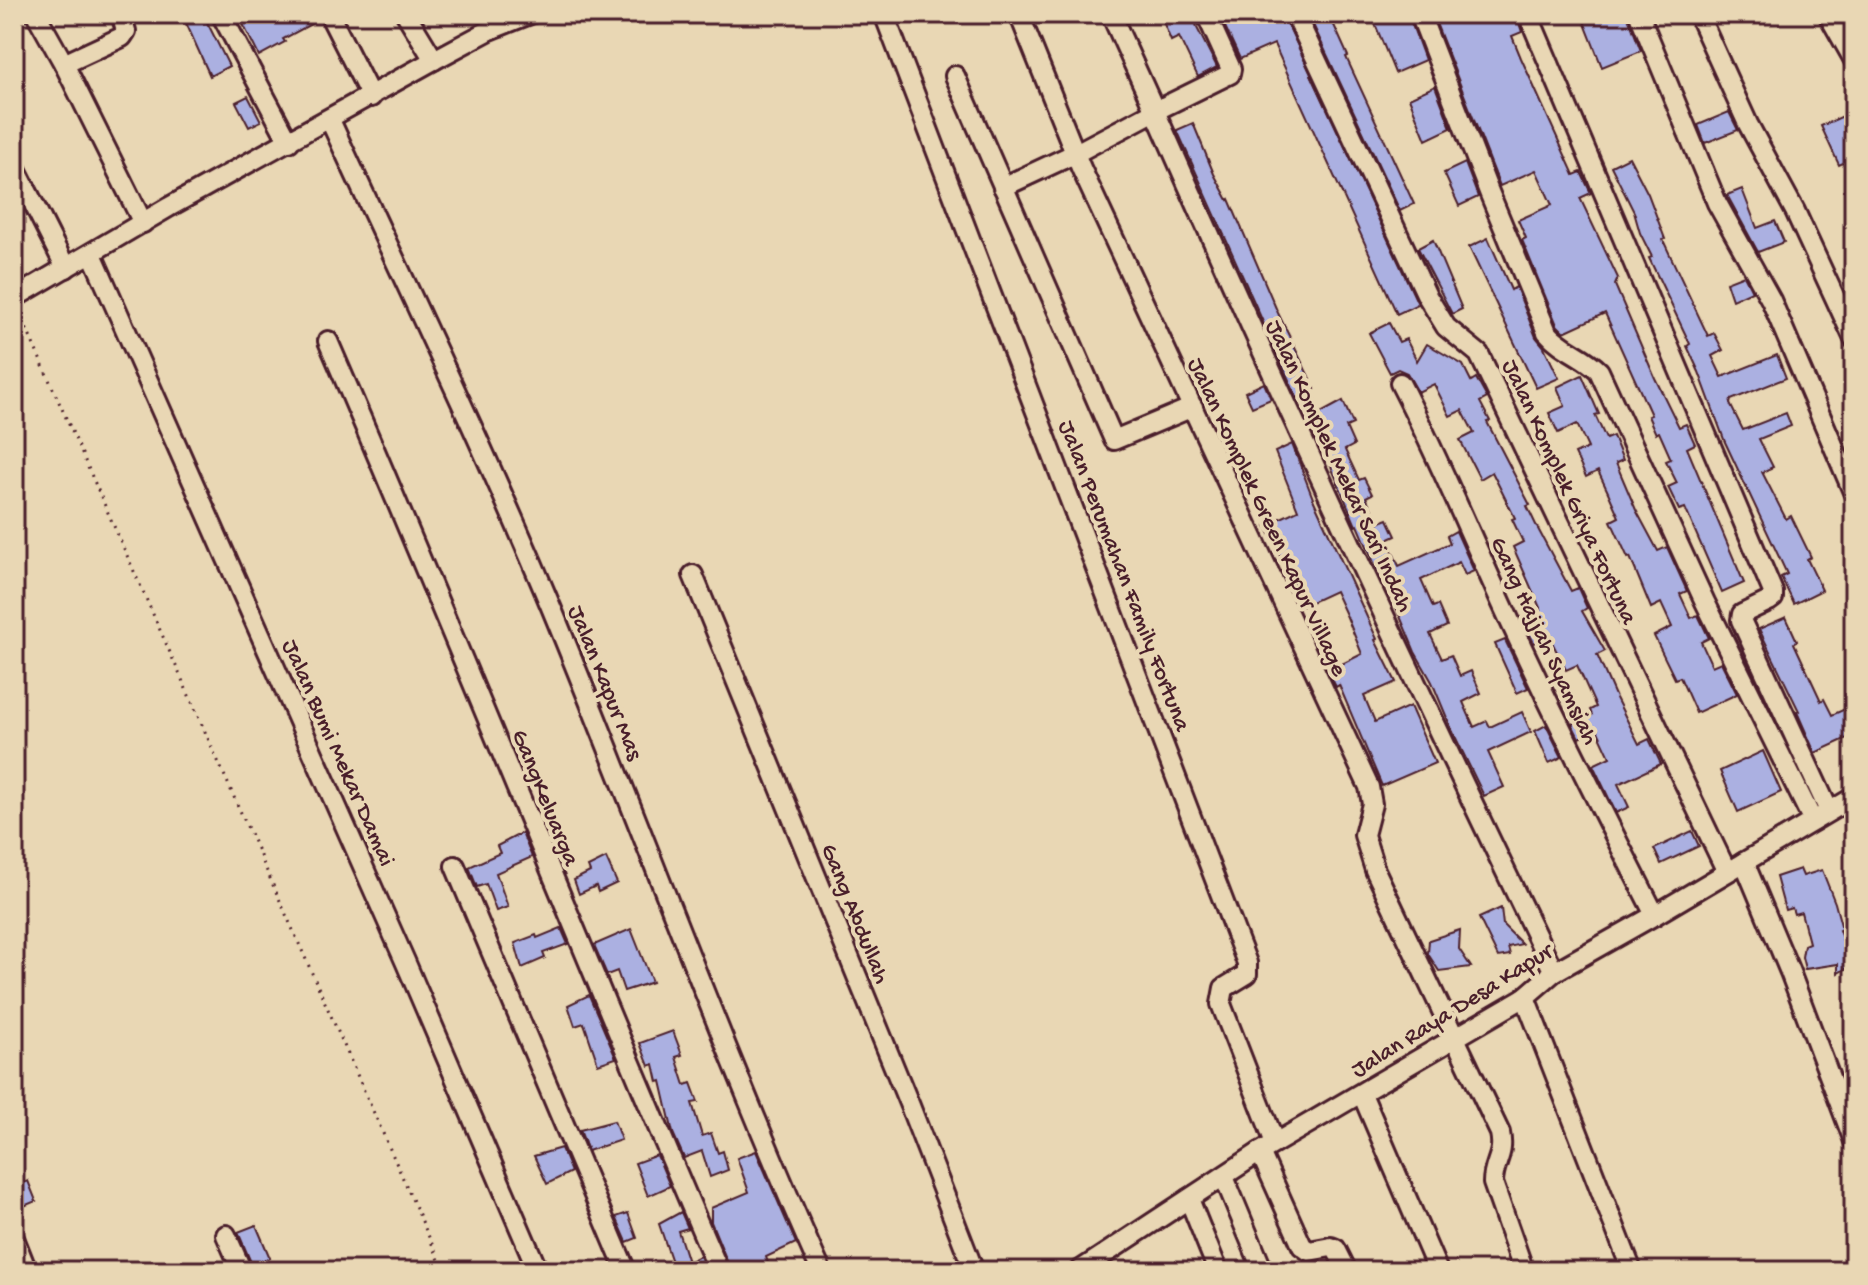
<svg xmlns="http://www.w3.org/2000/svg" width="1868" height="1285" viewBox="0 0 1868 1285" font-family="'Gochi Hand',sans-serif">
<style>
.building{fill:#abb0e1;stroke:#4a1f2b;stroke-width:2}
.lines{fill:none;stroke-linecap:round;stroke-linejoin:round}
.minor-casing{stroke:#4a1f2b;stroke-width:24}
.path{stroke:#4a1f2b;stroke-width:3;stroke-dasharray:2 6;stroke-linecap:butt}
.minor{stroke:#e9d7b4;stroke-width:18}
.labels{text-anchor:middle;stroke-width:8;stroke-linejoin:round;paint-order:stroke}
.street-label{font-size:24px;fill:#4a1f2b;stroke:#e9d7b4}
</style>
<rect width="100%" height="100%" fill="#e9d7b4"/>
<filter id="ink" filterUnits="userSpaceOnUse"><feTurbulence type="fractalNoise" baseFrequency=".0125" numOctaves="2"/><feDisplacementMap in="SourceGraphic" scale="16" xChannelSelector="R" yChannelSelector="G"/><feConvolveMatrix kernelMatrix="1 2 1 2 8 2 1 2 1" color-interpolation-filters="sRGB"/></filter>
<g filter="url(#ink)">
<g class="building">
<path d="M182 14H203L229 66 210 76Z"/>
<path d="M238 14H275L279 21 293 14H306L311 24 283 39 285 42 259 56Z"/>
<path d="M1160 14H1194L1197 28 1217 67 1198 77 1179 37 1171 41Z"/>
<path d="M1230 14H1283L1418 304 1397 314 1274 44 1240 59 1221 18Z"/>
<path d="M1308 14H1329L1348 56 1346 57 1414 204 1400 211Z"/>
<path d="M1396 14H1408L1425 60 1395 73 1375 24Z"/>
<path d="M1443 14H1516L1522 32 1512 36 1521 58 1574 175 1581 172 1588 187 1591 193 1580 198 1618 278 1615 285 1655 378 1679 427 1686 424 1695 444 1687 448 1744 583 1722 593 1685 508 1679 510 1668 487 1677 483 1666 461 1671 459 1659 432 1656 434 1648 416 1651 415 1605 313 1564 332 1557 325 1522 240 1526 238 1518 220 1552 205 1536 170 1500 186 1434 18Z"/>
<path d="M1603 14H1627L1641 51 1602 67 1584 21Z"/>
<path d="M1435 86 1451 128 1426 140 1409 98Z"/>
<path d="M248 96 261 121 249 127 236 102Z"/>
<path d="M1729 112 1738 130 1705 143 1698 125Z"/>
<path d="M1843 116 1854 140V158L1839 165 1821 126Z"/>
<path d="M1193 123 1214 174 1228 200 1229 199 1278 313 1315 389 1297 398 1177 130Z"/>
<path d="M1629 157 1648 194 1665 239 1663 240 1708 336 1714 333 1723 350 1712 356 1722 377 1777 355 1786 378 1731 400 1730 404 1743 430 1786 413 1791 426 1759 439 1773 467 1762 472 1786 519 1791 516 1811 557 1807 559 1822 590 1794 604 1781 577 1787 574 1725 442 1699 372 1687 346 1690 344 1649 258 1652 257 1640 233 1634 212 1611 166Z"/>
<path d="M1465 163 1478 197 1459 206 1444 173Z"/>
<path d="M1742 189 1757 228 1775 221 1784 242 1758 252 1727 195Z"/>
<path d="M1488 238 1511 290 1516 287 1536 337 1544 347 1559 378 1536 388 1469 247Z"/>
<path d="M1433 240 1462 309 1452 314 1418 248Z"/>
<path d="M1744 275 1752 291 1732 300 1726 282Z"/>
<path d="M1389 323 1399 342 1406 339 1417 361 1427 344 1463 365 1471 381 1476 378 1487 398 1480 402 1490 421 1487 422 1530 505 1527 506 1537 527 1571 591 1578 588 1587 608 1582 611 1605 651 1597 655 1616 698 1639 744 1649 739 1661 764 1618 784 1629 807 1616 813 1593 765 1610 757 1597 729 1579 738 1572 724 1592 715 1590 710 1596 707 1577 665 1566 670 1549 636 1534 643 1522 619 1541 610 1513 547 1523 542 1512 519 1515 518 1492 472 1480 479 1460 440 1474 433 1462 410 1450 416 1434 384 1418 392 1407 373 1398 369 1390 373 1369 333Z"/>
<path d="M1582 375 1599 414 1595 415 1606 439 1613 436 1623 460 1616 463 1636 510 1658 551 1667 547 1687 591 1680 594 1691 618 1698 615 1709 638 1701 642 1712 666 1721 662 1737 694 1696 713 1680 677 1675 679 1654 636 1672 627 1661 603 1651 608 1630 557 1628 558 1611 521 1619 517 1607 490 1598 471 1586 477 1575 454 1588 448 1577 424 1558 433 1549 413 1565 406 1557 387Z"/>
<path d="M1264 383 1271 399 1252 407 1245 392Z"/>
<path d="M1343 401 1353 424 1346 427 1354 445 1345 450 1359 480 1364 478 1372 494 1366 497 1378 523 1388 519 1396 536 1387 540 1399 566 1450 543 1447 536 1456 531 1474 571 1465 575 1459 562 1421 580 1433 607 1438 605 1447 626 1430 634 1442 659 1451 655 1460 676 1471 671 1481 693 1463 702 1474 727 1487 721 1490 727 1522 712 1531 732 1488 752 1504 787 1484 796 1452 730 1432 682 1415 652 1381 571 1378 572 1358 525 1356 526 1318 435 1316 436 1308 420Z"/>
<path d="M1292 444 1314 501 1377 639 1375 640 1396 682 1364 696 1375 722 1410 706 1435 763 1382 786 1339 685 1336 687 1328 671 1362 654 1347 617 1335 591 1303 606 1266 525 1298 510 1275 452Z"/>
<path d="M1786 617 1797 641 1794 643 1821 701 1824 699 1832 715 1854 705V735L1815 753 1797 712 1799 711 1759 629Z"/>
<path d="M1505 640 1528 688 1517 693 1495 644Z"/>
<path d="M1546 725 1562 757 1549 763 1535 731Z"/>
<path d="M1763 751 1781 792 1738 812 1720 771Z"/>
<path d="M1692 831 1699 846 1661 864 1654 849Z"/>
<path d="M522 833 532 857 496 873 508 907 496 911 486 884 477 887 469 867 500 853 497 846Z"/>
<path d="M606 858 617 883 598 892 596 886 579 894 574 880 590 872 588 867Z"/>
<path d="M1800 869 1803 876 1822 870 1835 903 1842 929 1839 930 1852 965 1838 973V964L1805 969 1802 957 1804 945 1809 943 1801 912 1794 914 1792 908 1785 910 1776 877Z"/>
<path d="M1501 908 1503 925 1522 944 1508 947 1510 955 1498 957 1479 918Z"/>
<path d="M561 928 568 944 543 953 545 958 522 968 515 943 536 935 537 938Z"/>
<path d="M631 929 652 982 624 991 617 971 607 975 594 945Z"/>
<path d="M1460 930 1459 949 1471 967 1439 971 1428 954 1429 940Z"/>
<path d="M589 995 616 1058 598 1064 584 1023 575 1026 568 1005Z"/>
<path d="M673 1031 682 1055 676 1057 685 1085 691 1083 698 1102 692 1103 702 1136 711 1133 718 1153 723 1151 728 1170 710 1177 702 1151 684 1158 673 1133 661 1081 658 1082 654 1064 649 1066 640 1043Z"/>
<path d="M614 1121 621 1140 588 1151 580 1130Z"/>
<path d="M561 1148 571 1172 547 1184 534 1156Z"/>
<path d="M756 1151 796 1243 766 1257 771 1271H731L711 1222V1208L749 1192 737 1158Z"/>
<path d="M657 1155 670 1186 648 1196 635 1163Z"/>
<path d="M14 1160 24 1183 28 1181 36 1201 14 1210Z"/>
<path d="M681 1212 688 1228 678 1231 688 1262 700 1256 706 1271H669L674 1268 659 1224Z"/>
<path d="M628 1213 637 1238 627 1242 616 1217Z"/>
<path d="M256 1225 270 1258 252 1265 238 1232Z"/>
</g>
<g class="lines">
<g class="minor-casing">
<g id="minor">
<path d="M36 14 64 64"/>
<path d="M121 14 126 31 122 37 64 64 143 223"/>
<path d="M221 14 289 142"/>
<path d="M329 14 371 97"/>
<path d="M406 14 434 60"/>
<path d="M884 14 1247 963V974L1224 988 1221 1004 1275 1143"/>
<path d="M1019 14 1081 168 1369 787 1372 804 1364 835 1375 870 1500 1133C1505 1156 1493 1162 1493 1183L1524 1271"/>
<path d="M1206 14 1231 69 1230 74 1155 111C1282 400 1416 687 1554 972"/>
<path d="M1295 14 1427 296 1446 327 1479 354 1727 872"/>
<path d="M1420 14 1489 192 1547 332C1562 350 1583 355 1599 371L1705 602 1813 821"/>
<path d="M1528 14 1773 592V598L1769 601 1742 614 1741 620 1829 811"/>
<path d="M1639 14 1717 203 1771 300 1854 494"/>
<path d="M1698 14 1748 124 1795 211 1854 339"/>
<path d="M1828 14 1854 60"/>
<path d="M955 76 1114 440 1193 407"/>
<path d="M330 120C404 281 482 442 551 607 642 828 724 1053 821 1271"/>
<path d="M14 165 66 268"/>
<path d="M1003 187 1076 153 1155 111 1111 14"/>
<path d="M92 254 405 961 538 1271"/>
<path d="M14 298 169 207 434 60 490 30 530 14"/>
<path d="M328 341C462 650 586 962 719 1271"/>
<path d="M1400 383C1442 464 1476 549 1515 632 1559 727 1607 821 1655 915"/>
<path d="M693 575 910 1106 974 1271"/>
<path d="M1744 862 1790 972 1854 1141"/>
<path d="M455 866 626 1271"/>
<path d="M1525 997 1632 1271"/>
<path d="M1362 1094 1438 1271"/>
<path d="M1260 1152 1302 1246 1309 1251 1331 1247 1336 1249 1347 1271"/>
<path d="M1224 1177 1263 1271"/>
<path d="M1189 1199 1218 1271"/>
<path d="M226 1235 242 1271"/>
<path d="M14 1238 27 1271"/>
<path d="M1079 1271 1260 1152 1525 997 1554 972 1655 915 1854 797"/>
</g>
</g>
<path class="path" d="M20 314 444 1271"/>
<use href="#minor" class="minor"/>
</g>
</g>
<g class="labels">
<g class="street-label">
<text transform="translate(1341 465) rotate(65)" y="8">Jalan Komplek Mekar Sari Indah</text>
<text transform="translate(1571 491) rotate(65)" y="8">Jalan Komplek Griya Fortuna</text>
<text transform="translate(1269 516) rotate(65)" y="8">Jalan Komplek Green Kapur Village</text>
<text transform="translate(1126 575) rotate(69)" y="8">Jalan Perumahan Family Fortuna</text>
<text transform="translate(1546 640) rotate(65)" y="8">Gang Hajjah Syamsiah</text>
<text transform="translate(607 682) rotate(68)" y="8">Jalan Kapur Mas</text>
<text transform="translate(340 752) rotate(66)" y="8">Jalan Bumi Mekar Damai</text>
<text transform="translate(547 797) rotate(68)" y="8">GangKeluarga</text>
<text transform="translate(857 913) rotate(68)" y="8">Gang Abdullah</text>
<text transform="translate(1451 1009) rotate(-32)" y="8">Jalan Raya Desa Kapur</text>
</g>
</g>
<rect width="1868" height="1285" fill="none" stroke="#e9d7b4" stroke-width="48"/>
<rect x="24" y="24" width="1820" height="1237" fill="none" stroke="#4a1f2b" stroke-width="3" filter="url(#ink)"/>
</svg>
